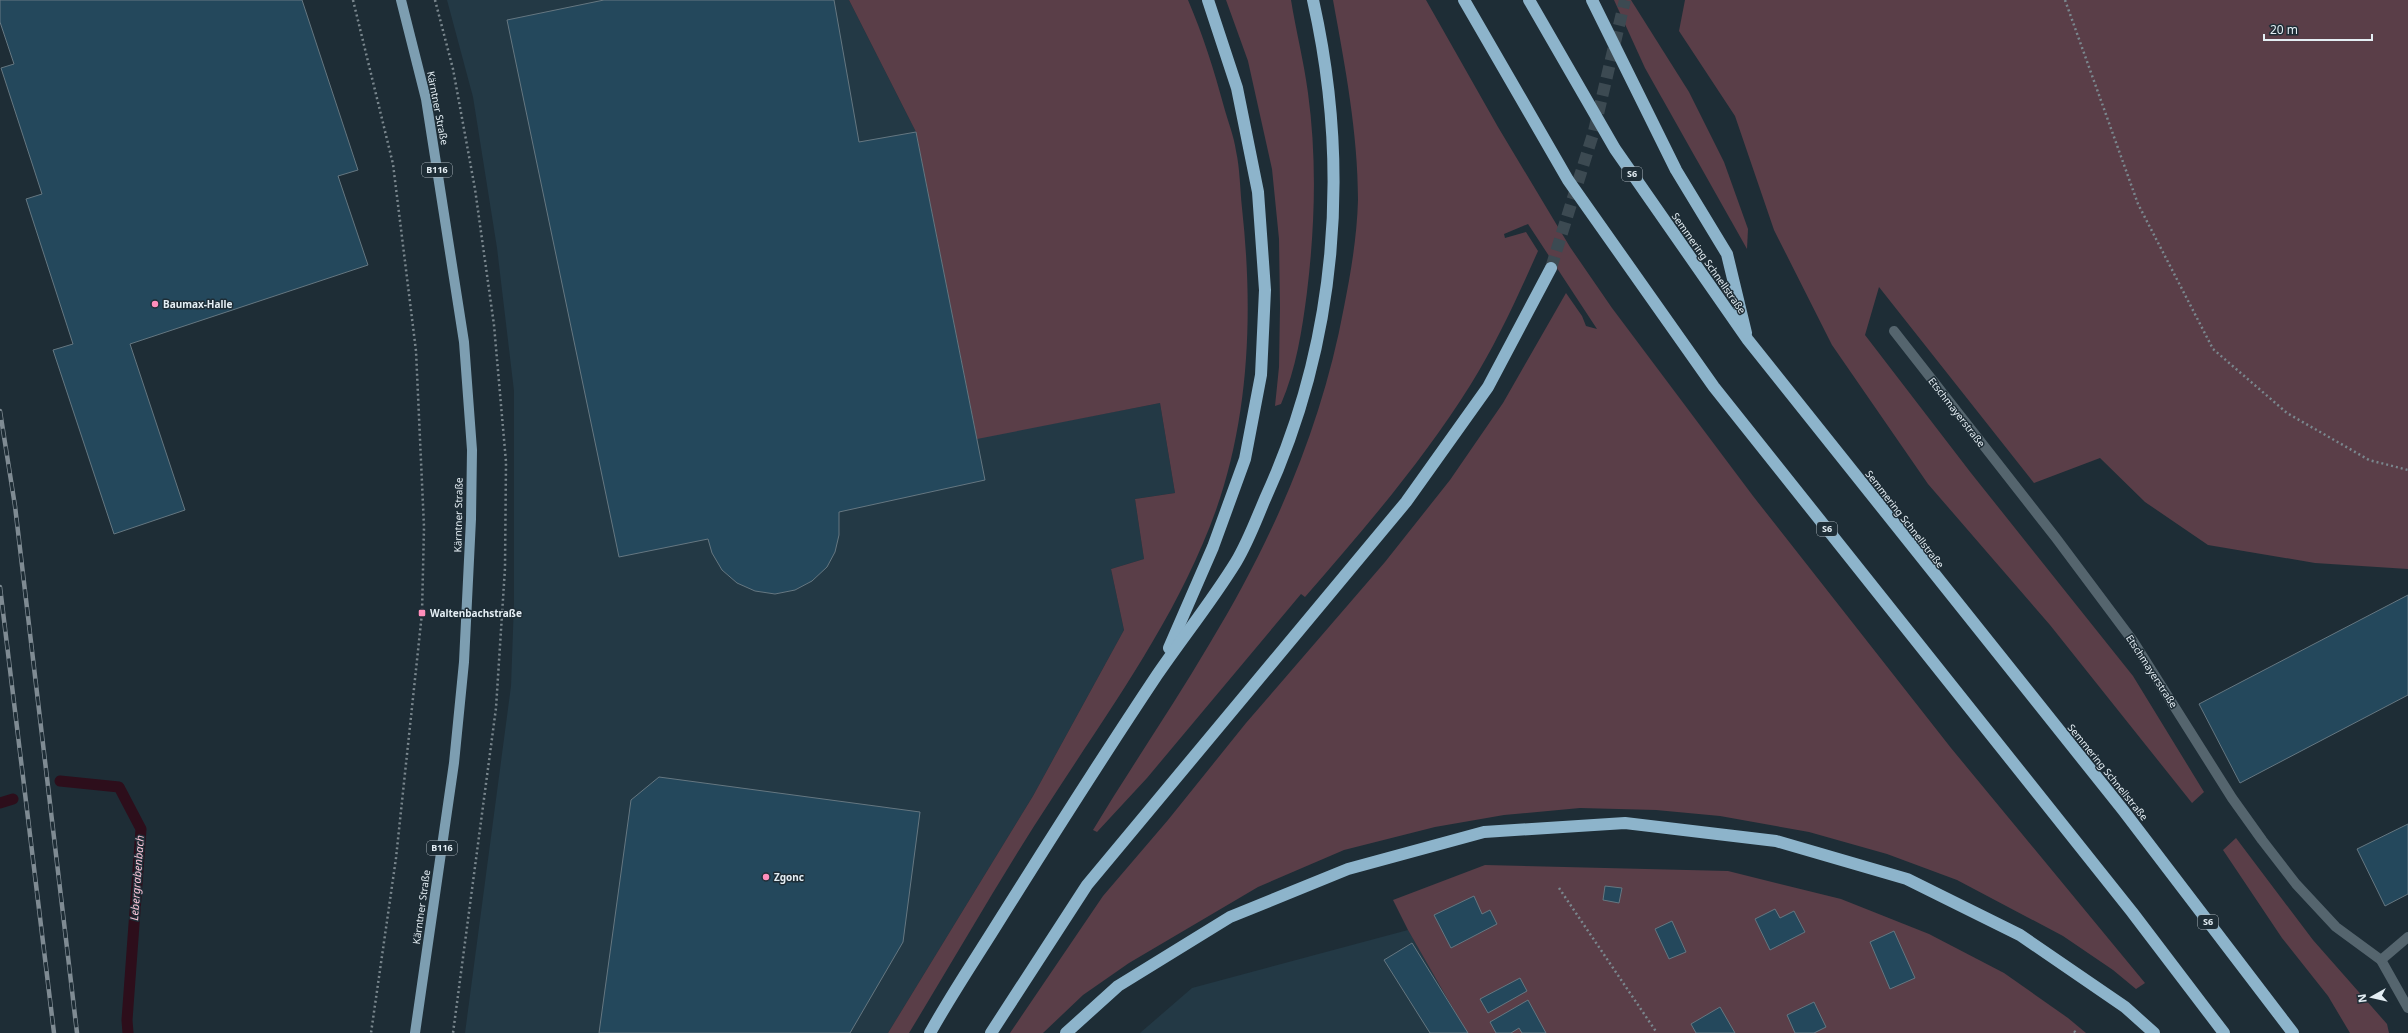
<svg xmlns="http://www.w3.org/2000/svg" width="2408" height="1033" viewBox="0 0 2408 1033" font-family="'Noto Sans',sans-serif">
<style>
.built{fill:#233945}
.green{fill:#5a3e48}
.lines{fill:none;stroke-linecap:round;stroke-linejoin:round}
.stream{stroke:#2d0e1b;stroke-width:11}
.building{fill:#24485c;stroke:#657781}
.highway-tunnel{stroke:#3c4a52;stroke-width:12;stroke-dasharray:12 6;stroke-linecap:butt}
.path{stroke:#7a878e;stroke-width:2.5;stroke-dasharray:2 3;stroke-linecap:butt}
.minor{stroke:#55656e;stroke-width:10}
.major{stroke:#7d9eb1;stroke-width:10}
.highway{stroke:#8db4cb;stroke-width:12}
.rail-casing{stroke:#7f8b93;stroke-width:4.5}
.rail{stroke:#1e2d36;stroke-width:3;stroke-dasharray:9;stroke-linecap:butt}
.poi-dot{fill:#ff8ebb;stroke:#1e2d36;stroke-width:1.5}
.labels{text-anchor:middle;stroke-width:3;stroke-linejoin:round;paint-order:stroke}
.shield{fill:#1e2d36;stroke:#a9b4bb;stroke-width:1}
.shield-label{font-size:9px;font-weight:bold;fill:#e4eef4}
.street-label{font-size:10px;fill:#e4eef4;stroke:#1e2d36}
.poi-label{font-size:10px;font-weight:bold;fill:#e4eef4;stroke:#1e2d36;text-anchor:start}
.water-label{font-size:11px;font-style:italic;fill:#fbc4d8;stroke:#1e2d36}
</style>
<rect width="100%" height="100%" fill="#1e2d36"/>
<g class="built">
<path d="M447 0H849L916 132 977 438 1160 403 1175 493 1135 499 1144 559 1111 569 1124 630 1033 796 888 1033H465L511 686 514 603V391L497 248 473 97Z"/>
<path d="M1408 930 1467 1033H1140L1192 988Z"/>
</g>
<g class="green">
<path d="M849 0H1188C1203 35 1214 70 1224 107 1228 122 1234 136 1236 151 1240 169 1240 189 1242 208 1253 308 1250 414 1216 510 1178 616 1111 707 1051 800 1001 876 956 956 909 1033H888L1033 796 1124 630 1111 569 1144 559 1135 499 1175 493 1160 403 977 439 916 132Z"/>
<path d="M1226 0H1291C1296 31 1304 62 1308 93 1317 159 1315 226 1307 292 1302 331 1296 369 1281 404L1275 406 1279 367 1280 307 1279 239 1272 169 1248 61Z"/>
<path d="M1333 0H1426L1498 127 1570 247 1612 308 1753 496 1951 748 2145 983 2136 989 2113 970 2063 936 1957 880 1887 854 1809 832 1720 816 1656 810 1580 808 1504 815 1435 827 1344 850 1258 887 1129 963 1083 995 1043 1033H1010L1103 896 1168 820 1246 723 1385 562 1450 480 1503 403 1566 293 1582 316 1586 326 1597 329 1528 224 1504 234 1505 238 1526 232 1538 251C1518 296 1497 342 1471 384 1423 461 1364 529 1305 597L1301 594 1147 778 1097 832 1093 830C1131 767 1173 706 1210 643 1273 539 1322 427 1344 307 1351 272 1357 236 1358 200 1358 133 1345 66 1333 0Z"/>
<path d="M1614 0H1631L1689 92 1724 162 1748 229 1747 249 1645 68Z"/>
<path d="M1685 0H2408V569L2315 563 2208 545 2145 502 2100 458 2034 483 1879 287 1865 335 1971 473 2133 676 2204 792 2192 803 2050 625 1928 484 1832 345 1774 230 1735 116 1679 31Z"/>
<path d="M2236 838 2313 940 2387 1024 2389 1033H2350L2328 996 2282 938 2223 850Z"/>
<path d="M1485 865 1728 871 1841 899 1929 934 2004 973 2068 1018 2086 1033H1467L1408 930 1393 900Z"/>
</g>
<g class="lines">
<g class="stream">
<path d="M60 781 119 787 141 829 127 1020 128 1033"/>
<path d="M0 803 13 799"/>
</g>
</g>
<g class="building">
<path d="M0 0H302L358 170 338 176 368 265 130 344 185 510 114 534 53 350 73 344 26 199 42 194 1 68 14 64 0 22Z"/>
<path d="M604 0H834L859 142 916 132 985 480 839 512V535L835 552 827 567 812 581 795 590 775 594 755 591 737 583 722 570 712 553 708 539 619 557 507 20Z"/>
<path d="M2408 595V695L2240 783 2199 704Z"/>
<path d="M659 777 920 812 903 942 850 1033H599L631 800Z"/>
<path d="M2408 824V894L2385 906 2357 849Z"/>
<path d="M1605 886 1622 888 1619 903 1603 900Z"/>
<path d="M1474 896 1482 914 1490 910 1497 924 1451 948 1434 915Z"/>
<path d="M1775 909 1780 918 1794 911 1805 932 1770 950 1755 919Z"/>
<path d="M1672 921 1686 952 1669 959 1655 929Z"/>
<path d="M1894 931 1915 978 1890 989 1870 942Z"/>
<path d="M1412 943 1468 1033H1430L1384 960Z"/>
<path d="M1520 978 1527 991 1488 1013 1480 999Z"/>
<path d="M1528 1000 1546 1033H1522L1519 1028 1511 1033H1496L1490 1022Z"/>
<path d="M1814 1002 1826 1027 1814 1033H1795L1787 1015Z"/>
<path d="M1720 1007 1735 1033H1696L1691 1024Z"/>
</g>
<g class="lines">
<path class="highway-tunnel" d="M1551 268 1594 131 1625 0"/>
<g class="path">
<path d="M353 0 393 164 416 351 424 527 422 613 396 858 371 1033"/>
<path d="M435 0 453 69 475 189 494 325 506 462 505 568 496 708 453 1033"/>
<path d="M2065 0 2138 204 2213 349 2287 413 2369 460 2408 470"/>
<path d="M1559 888 1657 1033"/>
<path d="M2074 1031 2076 1033"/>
</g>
<g class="minor">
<path d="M1894 331 2056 538 2133 641 2232 798 2262 840 2296 884 2336 927 2381 960 2408 1008"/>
<path d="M2381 960 2408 937"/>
</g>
<path class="major" d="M401 0 426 99 464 342 472 450 471 519 464 662 454 763 415 1033"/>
<g class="highway">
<path d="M1464 0 1568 180 1714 387 2132 912 2224 1033"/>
<path d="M1529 0 1615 149 1748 340 2123 810 2293 1033"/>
<path d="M1592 0 1676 170 1727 254 1746 333"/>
<path d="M1169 648 1213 547 1245 459 1261 375 1265 290 1258 192 1237 88 1208 0"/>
<path d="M930 1033C951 995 976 958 999 921 1051 838 1103 756 1157 675 1183 637 1212 601 1236 562 1248 542 1256 520 1265 499 1337 342 1351 169 1313 0"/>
<path d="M991 1033 1087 885 1406 502 1488 387 1551 268"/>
<path d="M1066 1033 1118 986 1230 917 1348 869 1484 832 1625 823 1776 841 1907 879 2020 935 2125 1007 2154 1033"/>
</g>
<g class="rail-casing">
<g id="rail">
<path d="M0 411 15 506 77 1033"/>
<path d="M0 587 54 1033"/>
</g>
</g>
<use href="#rail" class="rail"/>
</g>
<g class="poi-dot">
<circle cx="155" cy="304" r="4"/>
<rect x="418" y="609" width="8" height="8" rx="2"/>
<circle cx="766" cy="877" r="4"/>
</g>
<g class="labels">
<g class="shield">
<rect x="422" y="163" width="30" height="14" rx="3"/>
<rect x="1622" y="167" width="20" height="14" rx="3"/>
<rect x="1817" y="522" width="20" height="14" rx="3"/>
<rect x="427" y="841" width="30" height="14" rx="3"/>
<rect x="2198" y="915" width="20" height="14" rx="3"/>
</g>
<g class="shield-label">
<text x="437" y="173">B116</text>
<text x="1632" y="177">S6</text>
<text x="1827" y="532">S6</text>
<text x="442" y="851">B116</text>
<text x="2208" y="925">S6</text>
</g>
<g class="street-label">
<text transform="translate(438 108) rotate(79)" y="4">Kärntner Straße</text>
<text transform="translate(1709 263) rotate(55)" y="4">Semmering Schnellstraße</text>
<text transform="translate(1957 412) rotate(52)" y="4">Etschmayerstraße</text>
<text transform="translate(458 515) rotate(-89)" y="4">Kärntner Straße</text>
<text transform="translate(1905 519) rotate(52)" y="4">Semmering Schnellstraße</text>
<text transform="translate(2152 671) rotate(57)" y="4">Etschmayerstraße</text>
<text transform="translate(2108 772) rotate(51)" y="4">Semmering Schnellstraße</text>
<text transform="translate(421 907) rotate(-82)" y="4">Kärntner Straße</text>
</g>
<g class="poi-label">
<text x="163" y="308">Baumax-Halle</text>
<text x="430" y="617">Waltenbachstraße</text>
<text x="774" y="881">Zgonc</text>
</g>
<g class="water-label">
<text transform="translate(137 878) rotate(-86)" y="4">Lebergrabenbach</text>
</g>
</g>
<g transform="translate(2372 997) rotate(262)" stroke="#1e2d36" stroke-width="3" paint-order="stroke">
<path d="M0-3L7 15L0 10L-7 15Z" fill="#e4eef4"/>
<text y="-6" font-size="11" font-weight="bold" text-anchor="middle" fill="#e4eef4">N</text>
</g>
<path d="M2264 34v6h108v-6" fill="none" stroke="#e4eef4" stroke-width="2"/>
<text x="2270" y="34" font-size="12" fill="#e4eef4" stroke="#1e2d36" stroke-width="3" paint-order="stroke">20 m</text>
</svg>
